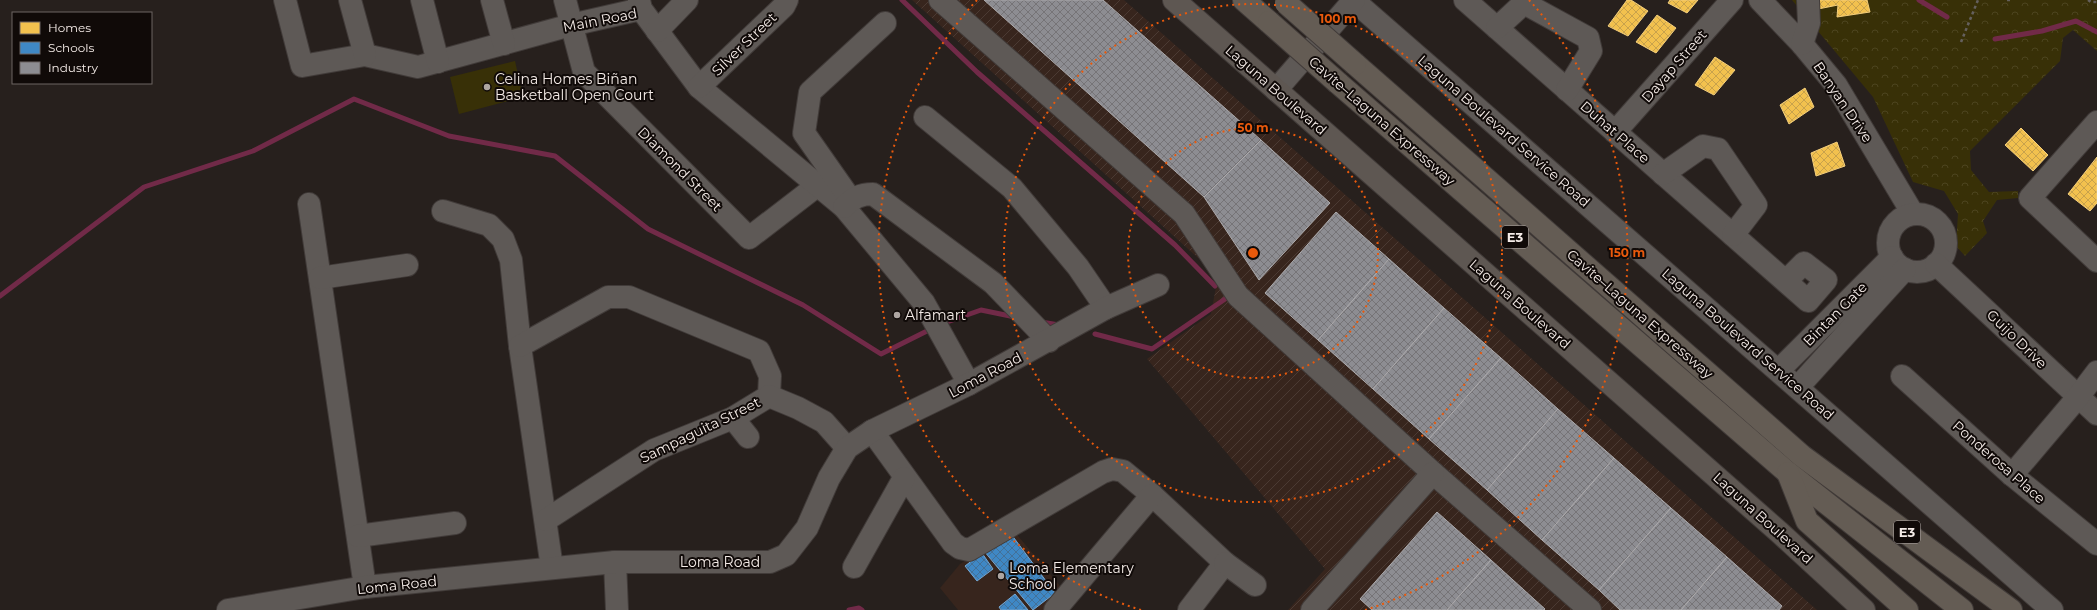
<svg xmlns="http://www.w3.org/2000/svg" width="2097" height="610" viewBox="0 0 2097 610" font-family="Montserrat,sans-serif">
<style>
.built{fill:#37251d}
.industrial{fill:url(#industrial-furrows)}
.park{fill:url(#park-crowns)}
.pitch{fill:#383007}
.homes{fill:url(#homes-cross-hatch);stroke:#f3ce7c}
.schools{fill:url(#schools-cross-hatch);stroke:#76a6d0}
.industry{fill:url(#industry-cross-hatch);stroke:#acaaac}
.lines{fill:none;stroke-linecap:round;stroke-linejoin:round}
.stream{stroke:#712a48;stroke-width:5}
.minor-casing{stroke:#413b39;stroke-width:24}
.major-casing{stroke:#413b39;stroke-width:24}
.highway-casing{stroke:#413b39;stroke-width:24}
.path{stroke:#65605e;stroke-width:2.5;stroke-dasharray:3 3;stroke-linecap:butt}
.minor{stroke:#5e5956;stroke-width:22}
.major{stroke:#5e5752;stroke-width:22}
.highway{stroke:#645c54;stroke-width:22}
.highway-bridge-casing{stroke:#413b39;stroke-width:24;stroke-linecap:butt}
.highway-bridge{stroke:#645c54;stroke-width:22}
.ring{fill:none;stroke:#e8590c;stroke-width:2;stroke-dasharray:2 4}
.poi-dot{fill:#ada5a1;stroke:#100a08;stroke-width:1.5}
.labels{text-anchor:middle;stroke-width:4;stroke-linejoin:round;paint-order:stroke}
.shield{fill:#100a08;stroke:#b0a8a5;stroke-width:1}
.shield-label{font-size:13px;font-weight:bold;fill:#f5ece8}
.street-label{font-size:14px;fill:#f5ece8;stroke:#100a08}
.poi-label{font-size:14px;fill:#f5ece8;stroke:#100a08;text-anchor:start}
.centre{fill:#e8590c;stroke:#100a08;stroke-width:2}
.ring-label{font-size:12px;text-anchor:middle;font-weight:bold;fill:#e8590c;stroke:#100a08;stroke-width:4;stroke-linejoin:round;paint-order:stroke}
</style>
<defs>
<pattern id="industrial-furrows" width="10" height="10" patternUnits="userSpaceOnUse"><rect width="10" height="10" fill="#37251d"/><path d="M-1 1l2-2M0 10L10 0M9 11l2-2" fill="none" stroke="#4b3a33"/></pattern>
<pattern id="park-crowns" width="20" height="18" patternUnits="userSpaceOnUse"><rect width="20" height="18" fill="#383007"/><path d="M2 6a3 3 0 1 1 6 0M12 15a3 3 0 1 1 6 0" fill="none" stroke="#4c441f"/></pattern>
<pattern id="homes-cross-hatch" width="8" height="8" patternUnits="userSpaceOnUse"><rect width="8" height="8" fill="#f2c14e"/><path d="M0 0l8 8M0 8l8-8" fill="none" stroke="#c8a24c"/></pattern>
<pattern id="schools-cross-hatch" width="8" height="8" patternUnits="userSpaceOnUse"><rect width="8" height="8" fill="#3f88c5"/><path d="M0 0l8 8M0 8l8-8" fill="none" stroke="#437199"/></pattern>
<pattern id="industry-cross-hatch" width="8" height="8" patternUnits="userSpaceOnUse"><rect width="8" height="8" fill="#8d8d92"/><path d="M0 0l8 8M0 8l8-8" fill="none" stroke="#767477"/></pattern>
</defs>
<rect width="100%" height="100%" fill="#27201d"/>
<path class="built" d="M1013 530 1066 593 1046 610H958L940 588 960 564Z"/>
<path class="industrial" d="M912 0H1124L1817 610H1288L1325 569 1147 359 1211 314 1218 276Z"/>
<path class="park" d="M1792 0H2097V51L2073 30 2063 38 2060 61 1970 151 1971 170 1989 192 2018 191V198L1997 200 1983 221 1987 233 1965 256 1956 246 1958 214 1944 191 1913 182 1873 97Z"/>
<path class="pitch" d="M515 61 523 97 459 114 450 77Z"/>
<g class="homes">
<path d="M1627 0H1631L1648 11 1628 36 1608 26Z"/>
<path d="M1670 0H1698L1687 13 1668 3Z"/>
<path d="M1819 0H1867L1870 12 1837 17 1838 5 1818 9Z"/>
<path d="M1657 15 1676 28 1656 53 1636 42Z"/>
<path d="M1715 57 1735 70 1714 95 1695 85Z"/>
<path d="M1805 88 1814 107 1789 124 1780 105Z"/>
<path d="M2021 128 2048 155 2033 171 2005 145Z"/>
<path d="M1837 142 1845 166 1816 176 1811 153Z"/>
<path d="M2097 157V203L2090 211 2068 194Z"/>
</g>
<g class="schools">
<path d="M1011 534 1055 593 1033 610 984 551Z"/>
<path d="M982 553 993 569 977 581 965 566Z"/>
<path d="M1015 594 1028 610H1001L999 607Z"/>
</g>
<g class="industry">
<path d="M984 0H1103L1261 140 1204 197Z"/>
<path d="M1261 140 1330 203 1259 280 1204 197Z"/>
<path d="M1336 212 1389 259 1318 340 1265 293Z"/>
<path d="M1389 259 1444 308 1373 389 1318 340Z"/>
<path d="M1444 308 1501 358 1429 439 1373 389Z"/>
<path d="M1501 358 1558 409 1487 490 1429 439Z"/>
<path d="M1558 409 1614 458 1542 540 1487 490Z"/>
<path d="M1614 458 1671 508 1599 590 1542 540Z"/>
<path d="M1671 508 1727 557 1681 610H1620L1599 590Z"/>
<path d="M1437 512 1491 560 1447 610H1372L1360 599Z"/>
<path d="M1727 557 1782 606 1779 610H1681Z"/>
<path d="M1491 560 1545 609 1544 610H1447Z"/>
</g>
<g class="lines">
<g class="stream">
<path d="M902 0 977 72 1175 245 1215 286"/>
<path d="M1919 0 1947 17"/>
<path d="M1995 39 2042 31 2076 21 2097 32"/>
<path d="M0 296 144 187 253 151 354 99 449 136 555 156 648 229 803 305 881 354 931 329"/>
<path d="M947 322 981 310 1015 317"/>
<path d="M1041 322 1059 325"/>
<path d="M1095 334 1152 349 1228 297"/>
<path d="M849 610 859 608 862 610"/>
</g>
<g class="minor-casing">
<g id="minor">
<path d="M285 0 302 66 365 55 418 67 571 25 641 9"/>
<path d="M350 0 365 55"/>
<path d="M422 0 438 62"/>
<path d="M492 0 504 44"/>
<path d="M565 0 584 72 749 238 818 185"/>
<path d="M639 0 641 9 699 87 844 207 924 303 969 384"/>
<path d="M940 0 1184 214 1238 296 1433 473 1590 610"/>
<path d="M1353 0 2052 610"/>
<path d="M1465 0 1808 301 1826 280 1804 263 1786 281"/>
<path d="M1760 0 1802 44 1836 85 1913 214"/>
<path d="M1497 28 1524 3 1588 38 1591 51 1567 90"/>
<path d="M657 31 687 0"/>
<path d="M1802 44 1809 23 1808 0"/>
<path d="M699 87 784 6 787 0"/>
<path d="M1276 90 1354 0"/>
<path d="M925 117 1012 188 1078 267 1106 308"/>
<path d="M2097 122 2030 198 2097 261"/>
<path d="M1615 132 1732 0"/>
<path d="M1663 174 1703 146 1718 149 1756 205 1733 235"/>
<path d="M851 200 804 133 810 92 885 23"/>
<path d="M309 204 365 587"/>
<path d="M844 207C853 198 860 194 873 194L993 283 1049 341"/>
<path d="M443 211 489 225 503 239 511 260 520 346 552 568"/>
<circle cx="1917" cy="243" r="29"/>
<path d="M1936 264 2097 414"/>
<path d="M320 278 407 265"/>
<path d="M520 346 608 297H629L759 351 770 376 769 396 733 418 654 450 546 520"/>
<path d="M1779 370 1892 257"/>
<path d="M1902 376 2012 475 2097 544"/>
<path d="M1798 387 1905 269"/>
<path d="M769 396 798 408 824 422 847 448"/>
<path d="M733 418 748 437"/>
<path d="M872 431 953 543 960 548 969 550 1103 472 1112 469 1123 471 1152 495 1225 563 1189 610"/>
<path d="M2012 475 2078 397 2097 372"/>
<path d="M358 536 455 523"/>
<path d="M615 562 617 610"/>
<path d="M1225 563 1255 585"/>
<path d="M854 567 904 478"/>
<path d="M228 610 365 587 615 562H770L786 555 807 528 829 478 847 448 872 431 969 384 1106 308 1158 285"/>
<path d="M1055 610 1152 495"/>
<path d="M1312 610 1433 473"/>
</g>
</g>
<g class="major-casing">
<path id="major" d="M1174 0 1779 532 1864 610"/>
</g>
<g class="highway-casing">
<g id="highway">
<path d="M1244 0 1269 22"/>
<path d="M1355 64 1802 456 2011 610"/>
<path d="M1338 83 1787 472 1962 610"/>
<path d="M1788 473 1807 521 1907 610"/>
</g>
</g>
<g class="path">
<path d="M2007 0H2011"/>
<path d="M2088 0 2091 2H2097"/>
<path d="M1961 42 1978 0"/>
</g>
<use href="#minor" class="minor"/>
<use href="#major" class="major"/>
<use href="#highway" class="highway"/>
<g class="highway-bridge-casing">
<g id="highway-bridge">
<path d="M1286 3 1355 64"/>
<path d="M1269 22 1338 83"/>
</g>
</g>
<use href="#highway-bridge" class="highway-bridge"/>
</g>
<g class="ring">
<circle cx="1253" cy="253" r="125"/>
<circle cx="1253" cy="253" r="249"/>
<path d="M1141 610A374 374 0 0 1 977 0M1529 0A374 374 0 0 1 1365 610"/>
</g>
<g class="poi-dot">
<circle cx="487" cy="87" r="4"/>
<circle cx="897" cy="315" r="4"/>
<circle cx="1001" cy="576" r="4"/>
</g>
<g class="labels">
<g class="shield">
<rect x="1502" y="226" width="26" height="22" rx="3"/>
<rect x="1894" y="521" width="26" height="22" rx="3"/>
</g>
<g class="shield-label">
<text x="1515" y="242">E3</text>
<text x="1907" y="537">E3</text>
</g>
<g class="street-label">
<text transform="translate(600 20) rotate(-11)" y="5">Main Road</text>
<text transform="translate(744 44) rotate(-44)" y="5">Silver Street</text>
<text transform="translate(1674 66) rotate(-49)" y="5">Dayap Street</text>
<text transform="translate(1276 90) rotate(41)" y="5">Laguna Boulevard</text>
<text transform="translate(1843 102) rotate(56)" y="5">Banyan Drive</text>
<text transform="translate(1382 121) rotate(41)" y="5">Cavite–Laguna Expressway</text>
<text transform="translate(1504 131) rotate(41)" y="5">Laguna Boulevard Service Road</text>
<text transform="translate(1615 132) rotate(41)" y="5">Duhat Place</text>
<text transform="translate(680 169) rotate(45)" y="5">Diamond Street</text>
<text transform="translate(1520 304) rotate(41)" y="5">Laguna Boulevard</text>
<text transform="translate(1640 314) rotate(41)" y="5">Cavite–Laguna Expressway</text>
<text transform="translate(1835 314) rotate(-45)" y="5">Bintan Gate</text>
<text transform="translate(2017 339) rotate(44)" y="5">Guijo Drive</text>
<text transform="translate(1748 344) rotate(41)" y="5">Laguna Boulevard Service Road</text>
<text transform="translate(985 375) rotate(-28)" y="5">Loma Road</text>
<text transform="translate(700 430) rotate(-26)" y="5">Sampaguita Street</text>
<text transform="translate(1999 462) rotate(41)" y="5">Ponderosa Place</text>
<text transform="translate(1763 518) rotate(42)" y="5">Laguna Boulevard</text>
<text x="720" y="567">Loma Road</text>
<text transform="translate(397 585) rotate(-6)" y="5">Loma Road</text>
</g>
<g class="poi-label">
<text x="495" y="84">Celina Homes Biñan<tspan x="495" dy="16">Basketball Open Court</tspan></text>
<text x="905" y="320">Alfamart</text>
<text x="1009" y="573">Loma Elementary<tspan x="1009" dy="16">School</tspan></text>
</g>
</g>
<circle cx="1253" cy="253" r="6" class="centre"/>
<g class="ring-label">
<text x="1338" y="23">100 m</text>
<text x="1253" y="132">50 m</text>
<text x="1627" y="257">150 m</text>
</g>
<rect x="12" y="12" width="140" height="72" fill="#100a08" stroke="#6c6462"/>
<rect x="20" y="22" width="20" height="12" fill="#f2c14e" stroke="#6c6462"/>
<text x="48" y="32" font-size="12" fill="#f5ece8">Homes</text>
<rect x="20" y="42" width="20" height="12" fill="#3f88c5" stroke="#6c6462"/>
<text x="48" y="52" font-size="12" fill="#f5ece8">Schools</text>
<rect x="20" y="62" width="20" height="12" fill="#8d8d92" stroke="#6c6462"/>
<text x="48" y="72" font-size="12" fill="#f5ece8">Industry</text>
</svg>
